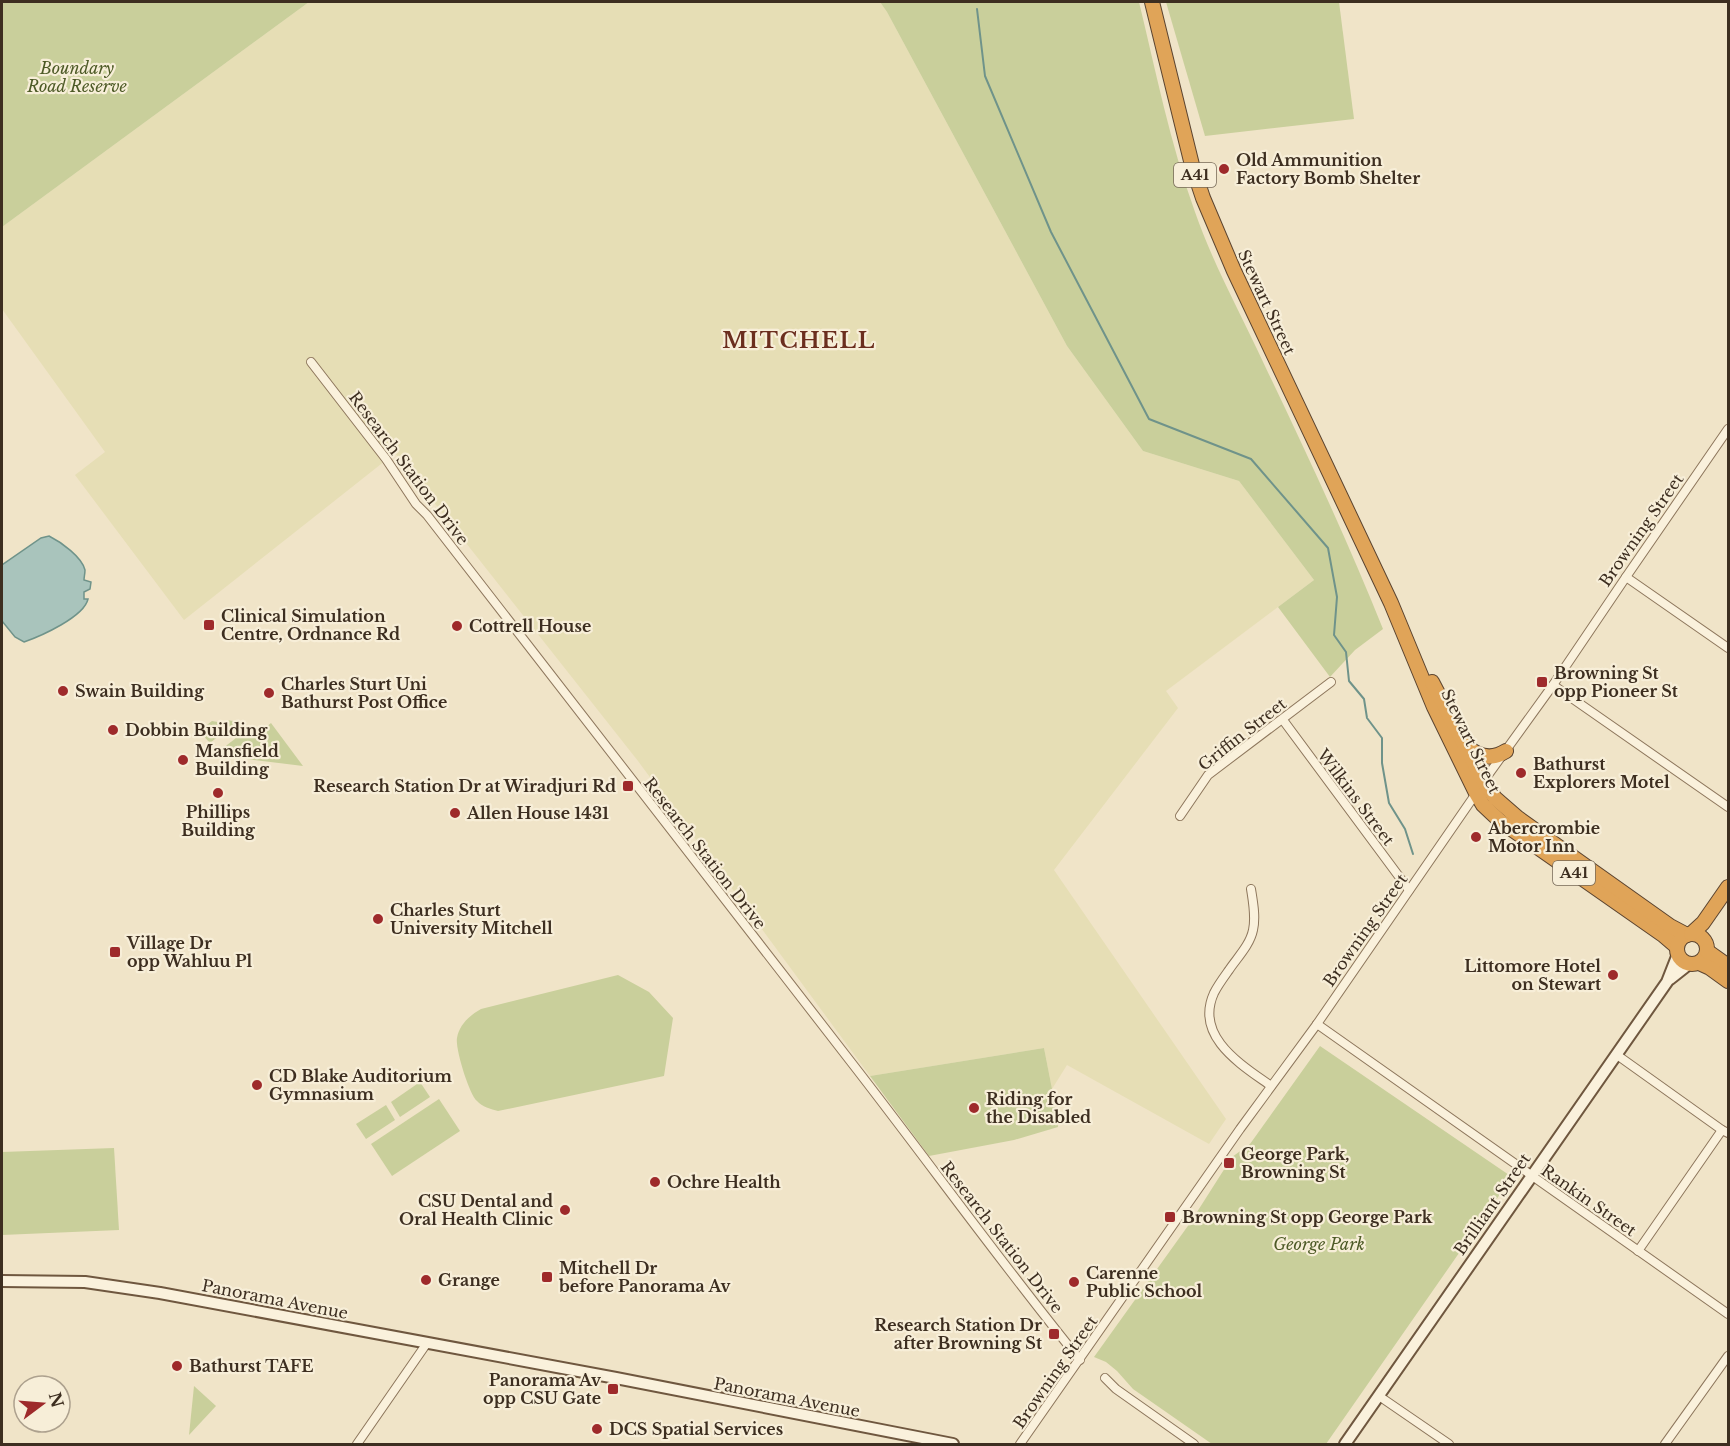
<svg xmlns="http://www.w3.org/2000/svg" width="1730" height="1446" viewBox="0 0 1730 1446" font-family="'Libre Baskerville',serif">
<style>
.farmland{fill:#e6deb5}
.green{fill:#c9cf9b}
.water{fill:#a9c4bc;stroke:#6f938a;stroke-width:1.5}
.lines{fill:none;stroke-linecap:round;stroke-linejoin:round}
.stream{stroke:#6f938a;stroke-width:2}
.street-casing{stroke:#8d765c;stroke-width:10}
.secondary-casing{stroke:#6f573f;stroke-width:14}
.highway-casing{stroke:#5b4430;stroke-width:16}
.street{stroke:#faf1dc;stroke-width:8}
.secondary{stroke:#faf1dc;stroke-width:10}
.highway{stroke:#e0a458;stroke-width:14}
.poi-dot{fill:#9e2a2b;stroke:#f7eed8;stroke-width:2}
.labels{text-anchor:middle;stroke-width:4.5;stroke-linejoin:round;paint-order:stroke}
.shield{fill:#f7eed8;stroke:#756857;stroke-width:1.5}
.shield-label{font-size:15px;font-weight:bold;fill:#3d2e20}
.park-label{font-size:16px;font-style:italic;fill:#4d5a26;stroke:#f7eed8}
.poi-label{font-size:16px;font-weight:bold;fill:#3d2e20;stroke:#f7eed8;text-anchor:start}
.street-label{font-size:16px;fill:#3d2e20;stroke:#f7eed8}
.district-label{font-size:22px;font-weight:bold;letter-spacing:1.5px;fill:#6b2e1e;stroke:#f7eed8}
</style>
<rect width="100%" height="100%" fill="#f0e4c8"/>
<path class="farmland" d="M309 2H880L887 12 1067 346 1143 451 1239 481 1314 580 1166 691 1178 708 1054 870 1226 1119 1209 1144 1067 1065 1052 1089 1044 1048 870 1076 638 761 395 453 184 620 75 475 105 452 2 309V227Z"/>
<g class="green">
<path d="M2 2H309L2 227Z"/>
<path d="M880 2H1139C1156 72 1170 143 1195 212 1213 264 1241 314 1264 364 1306 452 1347 539 1383 629L1355 650 1330 677 1278 607 1314 580 1239 481 1143 451 1067 346 887 12Z"/>
<path d="M1166 2H1339L1354 119 1205 136Z"/>
<path d="M227 720 233 721 235 723 210 743 199 731 212 721 223 723Z"/>
<path d="M271 723 303 766 214 755 253 725 259 733Z"/>
<path d="M618 975 649 992 673 1018 664 1076 498 1111C491 1109 482 1107 477 1101 469 1094 455 1048 457 1038 459 1025 470 1015 481 1009Z"/>
<path d="M1320 1046 1512 1177 1326 1444H1212L1133 1389 1117 1371 1106 1362 1094 1357 1190 1223 1232 1157 1250 1144Z"/>
<path d="M1044 1048 1052 1089 1058 1127 1014 1140 929 1156 870 1076Z"/>
<path d="M420 1082 430 1097 400 1117 391 1102Z"/>
<path d="M439 1099 460 1131 392 1176 371 1144Z"/>
<path d="M386 1105 395 1120 366 1139 356 1124Z"/>
<path d="M114 1148 119 1230 2 1235V1152Z"/>
<path d="M194 1386 216 1406 189 1435Z"/>
</g>
<path class="water" d="M49 536C61 542 82 557 85 570 85 574 84 577 84 580L91 582 90 589 84 592V599H88C84 617 41 636 24 642L15 637 2 621V565L41 538Z"/>
<g class="lines">
<path class="stream" d="M977 9 985 76 1051 232 1149 419 1251 459 1328 548 1337 597 1334 635 1346 652 1349 681 1364 699 1367 718 1382 738V763L1389 803 1405 829 1413 854"/>
<g class="street-casing">
<g id="street">
<path d="M311 362 386 459 416 504 427 515C567 698 710 879 851 1062 928 1161 1001 1263 1080 1360"/>
<path d="M1626 577 1728 648"/>
<path d="M1553 685 1728 807"/>
<path d="M1283 720 1409 890"/>
<path d="M1483 782 1553 685 1626 577 1728 429"/>
<path d="M1180 816 1208 775 1331 682"/>
<path d="M1251 889C1253 902 1256 917 1253 930 1250 945 1237 958 1229 970 1224 977 1218 985 1214 993 1194 1037 1242 1065 1271 1086"/>
<path d="M1317 1024 1728 1314"/>
<path d="M1617 1055 1722 1130 1728 1133"/>
<path d="M1638 1251 1722 1130"/>
<path d="M1105 1378 1116 1389 1194 1444"/>
<path d="M1379 1396 1449 1444"/>
<path d="M357 1444 427 1343"/>
<path d="M1020 1444 1240 1129 1317 1024 1477 792"/>
<path d="M1665 1444 1728 1356"/>
</g>
</g>
<g class="secondary-casing">
<g id="secondary">
<path d="M1670 979 1689 964"/>
<path d="M2 1281 85 1282 160 1293 616 1378 953 1444"/>
<path d="M1345 1444 1667 982 1678 954"/>
</g>
</g>
<g class="highway-casing">
<g id="highway">
<path d="M1152 2 1192 165 1203 198 1234 271 1391 603 1434 707 1476 793 1483 805 1500 821 1663 935 1677 947"/>
<path d="M1432 682 1484 782 1495 798 1518 818 1670 926 1687 935"/>
<path d="M1467 746C1479 758 1492 760 1506 751"/>
<circle cx="1692" cy="949" r="15"/>
<path d="M1691 934 1703 923 1728 887"/>
<path d="M1707 951 1728 966"/>
<path d="M1699 963 1710 968 1728 981"/>
</g>
</g>
<use href="#street" class="street"/>
<use href="#secondary" class="secondary"/>
<use href="#highway" class="highway"/>
</g>
<g class="poi-dot">
<circle cx="1224" cy="169" r="6"/>
<rect x="203" y="619" width="12" height="12" rx="3"/>
<circle cx="457" cy="626" r="6"/>
<rect x="1536" y="676" width="12" height="12" rx="3"/>
<circle cx="63" cy="691" r="6"/>
<circle cx="269" cy="693" r="6"/>
<circle cx="113" cy="730" r="6"/>
<circle cx="183" cy="760" r="6"/>
<circle cx="1521" cy="773" r="6"/>
<rect x="622" y="780" width="12" height="12" rx="3"/>
<circle cx="218" cy="793" r="6"/>
<circle cx="455" cy="813" r="6"/>
<circle cx="1476" cy="837" r="6"/>
<circle cx="378" cy="919" r="6"/>
<rect x="109" y="946" width="12" height="12" rx="3"/>
<circle cx="1613" cy="975" r="6"/>
<circle cx="257" cy="1085" r="6"/>
<circle cx="974" cy="1108" r="6"/>
<rect x="1223" y="1157" width="12" height="12" rx="3"/>
<circle cx="655" cy="1182" r="6"/>
<circle cx="565" cy="1210" r="6"/>
<rect x="1164" y="1211" width="12" height="12" rx="3"/>
<rect x="541" y="1271" width="12" height="12" rx="3"/>
<circle cx="426" cy="1280" r="6"/>
<circle cx="1074" cy="1282" r="6"/>
<rect x="1048" y="1328" width="12" height="12" rx="3"/>
<circle cx="177" cy="1366" r="6"/>
<rect x="607" y="1383" width="12" height="12" rx="3"/>
<circle cx="597" cy="1429" r="6"/>
</g>
<g class="labels">
<g class="shield">
<rect x="1174" y="163" width="42" height="24" rx="4.5"/>
<rect x="1553" y="861" width="42" height="24" rx="4.5"/>
</g>
<g class="shield-label">
<text x="1195" y="180">A41</text>
<text x="1574" y="878">A41</text>
</g>
<g class="park-label">
<text x="77" y="74">Boundary<tspan x="77" dy="18">Road Reserve</tspan></text>
<text x="1319" y="1250">George Park</text>
</g>
<g class="poi-label">
<text x="1236" y="166">Old Ammunition<tspan x="1236" dy="18">Factory Bomb Shelter</tspan></text>
<text x="221" y="622">Clinical Simulation<tspan x="221" dy="18">Centre, Ordnance Rd</tspan></text>
<text x="469" y="632">Cottrell House</text>
<text x="1554" y="679">Browning St<tspan x="1554" dy="18">opp Pioneer St</tspan></text>
<text x="281" y="690">Charles Sturt Uni<tspan x="281" dy="18">Bathurst Post Office</tspan></text>
<text x="75" y="697">Swain Building</text>
<text x="125" y="736">Dobbin Building</text>
<text x="195" y="757">Mansfield<tspan x="195" dy="18">Building</tspan></text>
<text x="1533" y="770">Bathurst<tspan x="1533" dy="18">Explorers Motel</tspan></text>
<text x="616" y="792" text-anchor="end">Research Station Dr at Wiradjuri Rd</text>
<text x="218" y="818" text-anchor="middle">Phillips<tspan x="218" dy="18">Building</tspan></text>
<text x="467" y="819">Allen House 1431</text>
<text x="1488" y="834">Abercrombie<tspan x="1488" dy="18">Motor Inn</tspan></text>
<text x="390" y="916">Charles Sturt<tspan x="390" dy="18">University Mitchell</tspan></text>
<text x="127" y="949">Village Dr<tspan x="127" dy="18">opp Wahluu Pl</tspan></text>
<text x="1601" y="972" text-anchor="end">Littomore Hotel<tspan x="1601" dy="18">on Stewart</tspan></text>
<text x="269" y="1082">CD Blake Auditorium<tspan x="269" dy="18">Gymnasium</tspan></text>
<text x="986" y="1105">Riding for<tspan x="986" dy="18">the Disabled</tspan></text>
<text x="1241" y="1160">George Park,<tspan x="1241" dy="18">Browning St</tspan></text>
<text x="667" y="1188">Ochre Health</text>
<text x="553" y="1207" text-anchor="end">CSU Dental and<tspan x="553" dy="18">Oral Health Clinic</tspan></text>
<text x="1182" y="1223">Browning St opp George Park</text>
<text x="559" y="1274">Mitchell Dr<tspan x="559" dy="18">before Panorama Av</tspan></text>
<text x="1086" y="1279">Carenne<tspan x="1086" dy="18">Public School</tspan></text>
<text x="438" y="1286">Grange</text>
<text x="1042" y="1331" text-anchor="end">Research Station Dr<tspan x="1042" dy="18">after Browning St</tspan></text>
<text x="189" y="1372">Bathurst TAFE</text>
<text x="601" y="1386" text-anchor="end">Panorama Av<tspan x="601" dy="18">opp CSU Gate</tspan></text>
<text x="609" y="1435">DCS Spatial Services</text>
</g>
<g class="street-label">
<text transform="translate(1267 302) rotate(65)" y="6">Stewart Street</text>
<text transform="translate(409 468) rotate(53)" y="6">Research Station Drive</text>
<text transform="translate(1641 530) rotate(-55)" y="6">Browning Street</text>
<text transform="translate(1242 734) rotate(-38)" y="6">Griffin Street</text>
<text transform="translate(1471 741) rotate(64)" y="6">Stewart Street</text>
<text transform="translate(1356 797) rotate(53)" y="6">Wilkins Street</text>
<text transform="translate(705 853) rotate(52)" y="6">Research Station Drive</text>
<text transform="translate(1365 930) rotate(-55)" y="6">Browning Street</text>
<text transform="translate(1589 1200) rotate(35)" y="6">Rankin Street</text>
<text transform="translate(1492 1204) rotate(-55)" y="6">Brilliant Street</text>
<text transform="translate(1002 1237) rotate(52)" y="6">Research Station Drive</text>
<text transform="translate(275 1299) rotate(11)" y="6">Panorama Avenue</text>
<text transform="translate(1055 1372) rotate(-55)" y="6">Browning Street</text>
<text transform="translate(787 1397) rotate(11)" y="6">Panorama Avenue</text>
</g>
<g class="district-label">
<text x="799" y="348">MITCHELL</text>
</g>
</g>
<rect width="1730" height="1446" fill="none" stroke="#3d2e20" stroke-width="6"/>
<g transform="translate(42 1404) rotate(74)"><circle r="28" fill="#f7eed8" stroke="#ada18e" stroke-width="1.5"/>
<path d="M0-4.5L10 22L0 15L-10 22Z" fill="#9e2a2b"/>
<text y="-9" font-size="16" font-weight="bold" text-anchor="middle" fill="#3d2e20">N</text>
</g>
</svg>
